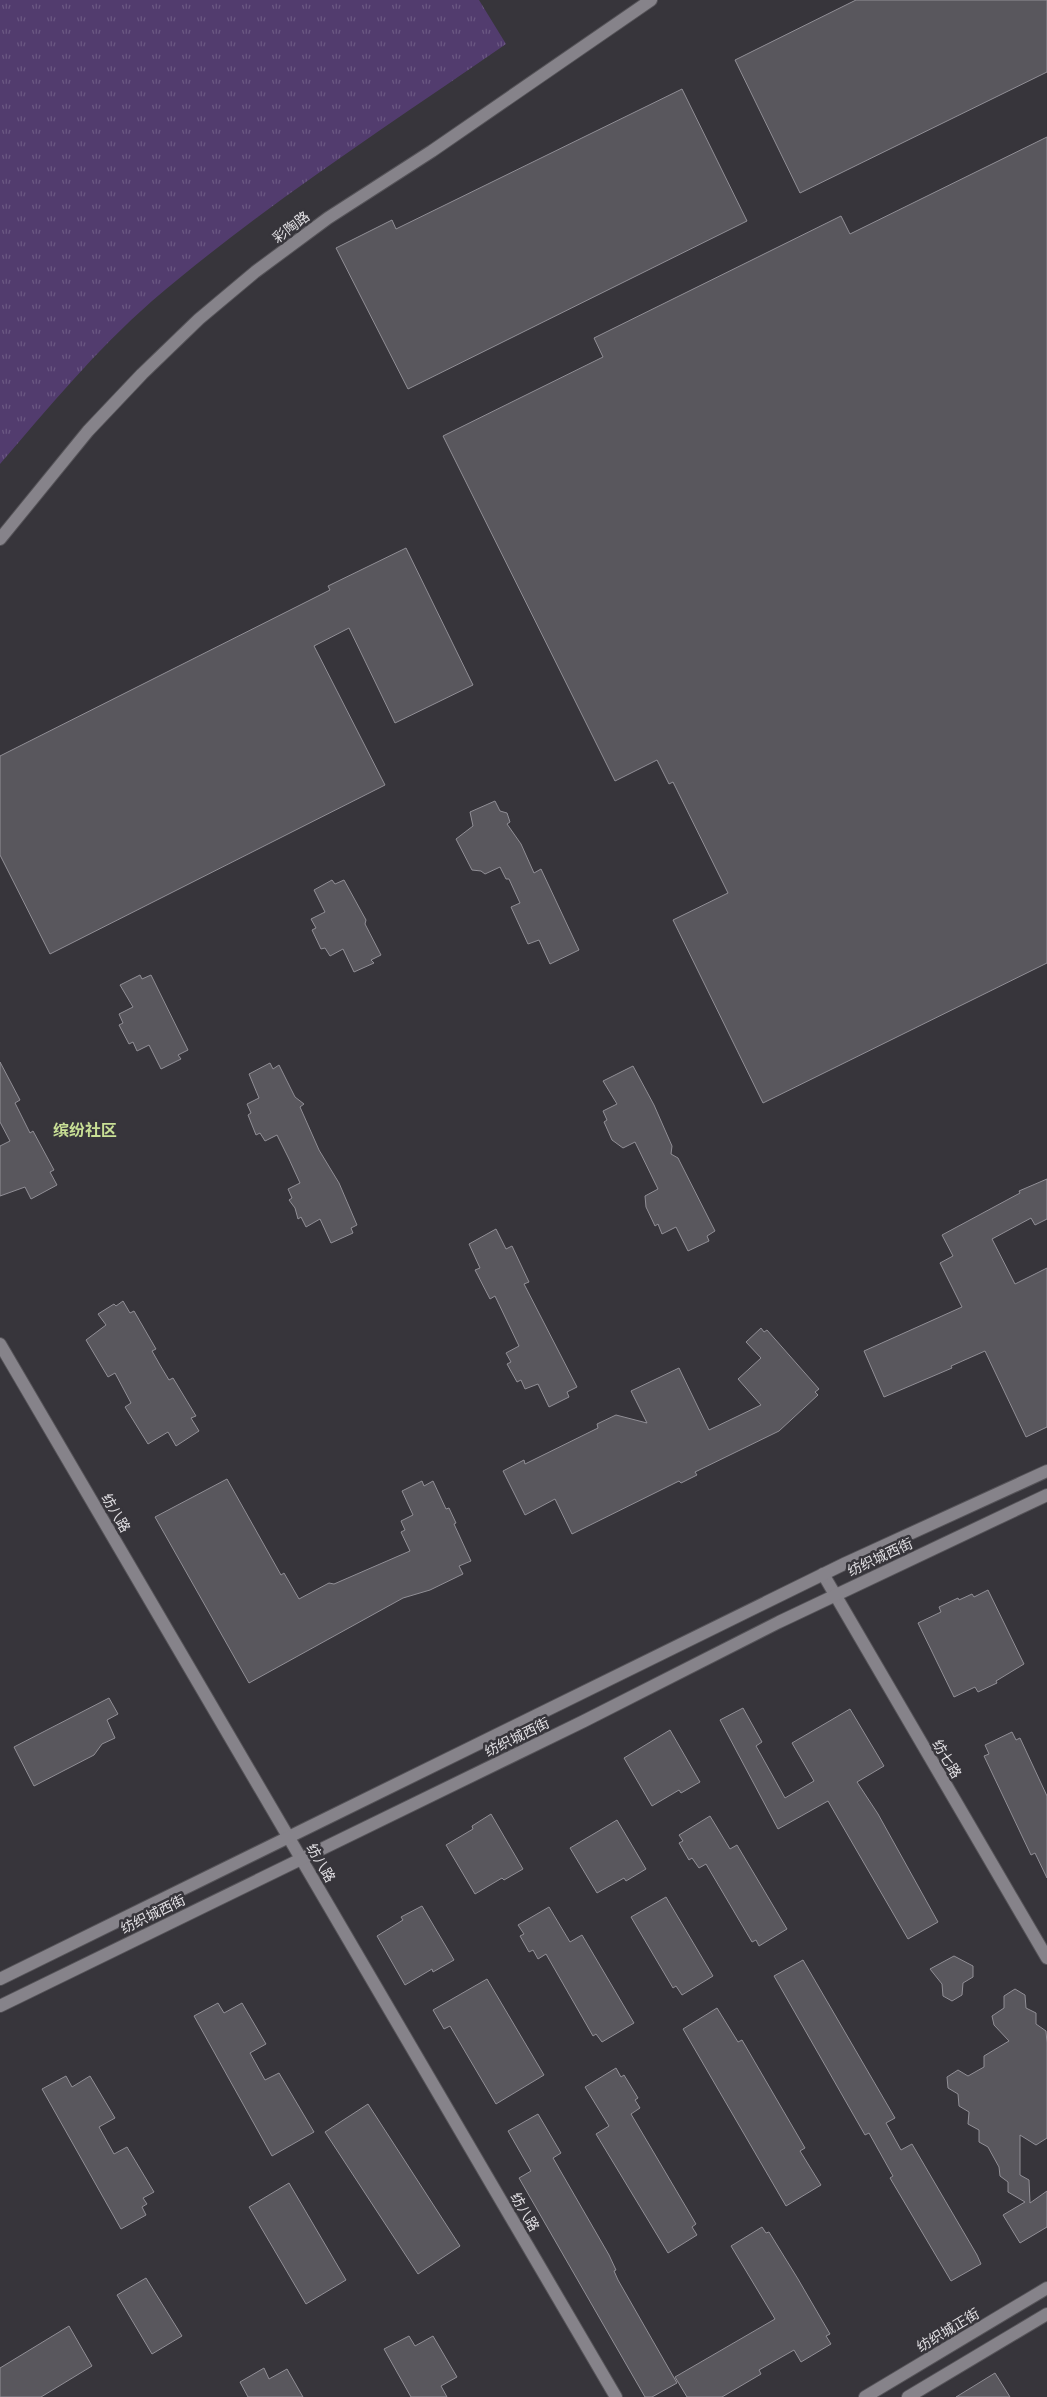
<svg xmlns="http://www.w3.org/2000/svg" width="1047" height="2397" viewBox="0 0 1047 2397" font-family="Commissioner,'Noto Sans SC',sans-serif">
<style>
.grass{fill:url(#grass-tufts)}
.building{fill:#59575d;stroke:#918f96}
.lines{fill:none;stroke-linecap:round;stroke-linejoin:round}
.minor-casing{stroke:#555358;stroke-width:14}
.minor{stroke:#86838a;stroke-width:12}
.labels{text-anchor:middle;stroke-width:5;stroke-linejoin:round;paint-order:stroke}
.street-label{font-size:14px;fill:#e1dfe3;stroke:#37353b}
.quarter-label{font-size:16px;font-weight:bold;fill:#c8df95;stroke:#37353b}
</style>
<defs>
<pattern id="grass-tufts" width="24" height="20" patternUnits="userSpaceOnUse" patternTransform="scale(1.25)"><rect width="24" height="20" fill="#523c6e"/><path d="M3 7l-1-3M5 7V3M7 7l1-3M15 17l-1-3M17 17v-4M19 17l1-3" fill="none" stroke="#6b5883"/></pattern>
</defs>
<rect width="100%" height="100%" fill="#37353b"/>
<path class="grass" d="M0 0H479L506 44C386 127 263 206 152 301 96 350 48 408 0 464Z"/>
<g class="building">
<path d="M856 0H1047V72L800 193 735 60Z"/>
<path d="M682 89 747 221 408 389 336 248 392 220 396 229Z"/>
<path d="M1047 137V963L763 1103 673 920 728 893 673 782 669 784 657 760 615 781 443 436 603 357 594 338 841 216 850 234Z"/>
<path d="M406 548 473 685 395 723 349 628 314 646 385 785 50 954 0 855V756L330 590 328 586Z"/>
<path d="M495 801 500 811 507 813 510 822 507 824 521 844 534 873 541 869 579 950 550 964 539 940 528 944 511 907 520 903 509 879H506L500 867 485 874 481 871 472 870 456 839 473 826 470 812Z"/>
<path d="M332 880 335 884 344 880 366 920 365 924 381 955 371 960 374 963 354 972 343 949 330 956 325 948 321 949 312 930 316 928 311 919 325 912 314 890Z"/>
<path d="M140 975 142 979 151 975 188 1050 178 1055 181 1059 161 1069 149 1045 137 1051 133 1042 129 1044 119 1025 123 1023 119 1014 133 1007 120 985Z"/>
<path d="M0 1062 20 1100 15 1103 30 1133 33 1131 54 1170 50 1172 57 1185 31 1199 25 1187 0 1196V1146L10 1141 0 1122Z"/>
<path d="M270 1063 273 1069 279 1065 295 1097 304 1104 300 1107 319 1150 339 1183 357 1225 351 1228 353 1233 331 1243 320 1219 306 1227 301 1217 298 1219 295 1208 289 1200 292 1198 288 1189 300 1183 289 1159 277 1135 265 1141 260 1133 256 1135 248 1115 251 1113 247 1104 259 1098 249 1074Z"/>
<path d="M633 1066 654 1105 672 1146 671 1154 678 1158 715 1231 707 1236 709 1241 688 1251 676 1227 662 1234 658 1224 655 1226 646 1207 645 1196 658 1189 635 1142 623 1148 612 1140 604 1122 607 1120 603 1111 617 1104 603 1081Z"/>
<path d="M1047 1179V1219L1035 1225 1031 1218 992 1239 1015 1284 1047 1268V1427L1026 1437 985 1351 951 1366 952 1368 884 1397 864 1351 962 1307 940 1263 953 1256 942 1235 1020 1193 1019 1191Z"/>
<path d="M496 1229 506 1249 512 1246 529 1282 524 1284 577 1387 567 1392 569 1397 549 1407 538 1384 525 1389 521 1380 517 1382 507 1364 511 1362 506 1353 519 1346 495 1296 490 1299 475 1270 480 1268 469 1244Z"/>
<path d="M123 1301 130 1313 134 1311 156 1349 152 1351 160 1365 169 1380 173 1378 196 1416 191 1418 199 1431 176 1446 168 1432 148 1444 125 1407 131 1403 115 1373 108 1377 86 1340 106 1325 98 1314 114 1304 116 1306Z"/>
<path d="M761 1328 764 1332 767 1330 819 1389 815 1392 818 1395 779 1431 695 1472 697 1475 681 1483 679 1481 572 1534 555 1499 525 1515 503 1471 524 1460 525 1464 598 1428 597 1424 616 1415 647 1423 631 1391 679 1368 709 1430 761 1405 738 1379 761 1358 746 1342Z"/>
<path d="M227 1479 281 1575 284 1573 299 1599 329 1583 334 1584 410 1551 401 1532 405 1530 401 1521 413 1515 402 1491 422 1481 424 1486 433 1481 446 1509 449 1508 456 1523 454 1524 471 1561 459 1566 463 1574 430 1590 403 1598 249 1683 155 1517Z"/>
<path d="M988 1590 1024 1664 996 1681 997 1683 978 1692 975 1687 954 1697 918 1623 941 1612 939 1607 958 1598 959 1600 972 1594 974 1597Z"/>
<path d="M109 1698 118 1714 107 1720 115 1738 102 1744 94 1755 34 1786 14 1747Z"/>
<path d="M743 1708 762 1742 756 1746 785 1798 814 1781 792 1743 850 1709 884 1766 857 1782 878 1814 938 1922 908 1939 828 1801 778 1829 720 1720Z"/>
<path d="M670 1730 700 1782 681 1793 679 1790 652 1806 624 1758Z"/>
<path d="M1012 1732 1016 1740 1020 1738 1047 1796V1878L1035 1853 1031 1855 984 1756 989 1754 985 1745Z"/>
<path d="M491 1814 523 1869 504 1880 502 1878 475 1894 446 1845 473 1829 472 1826Z"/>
<path d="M710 1816 730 1849 737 1845 787 1929 759 1946 756 1940 752 1942 706 1864 699 1868 692 1858 689 1860 679 1843 683 1841 679 1835Z"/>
<path d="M617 1820 646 1869 626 1881 624 1878 597 1893 570 1848Z"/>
<path d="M666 1897 713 1976 682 1995 676 1986 673 1988 631 1917Z"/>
<path d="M422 1906 454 1960 433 1972 432 1969 405 1985 377 1936 403 1920 401 1917Z"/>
<path d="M549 1907 570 1942 582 1935 634 2023 602 2042 596 2034 593 2036 546 1954 538 1959 533 1950 529 1952 520 1936 524 1934 518 1925Z"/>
<path d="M954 1956 973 1966V1977L963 1983 962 1995 952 2001 943 1996 942 1984 930 1969Z"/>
<path d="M803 1960 895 2118 886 2123 901 2150 912 2144 977 2255 981 2264 951 2281 890 2178 893 2176 869 2133 865 2135 774 1976Z"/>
<path d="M487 1979 544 2075 496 2104 450 2026 444 2029 433 2010Z"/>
<path d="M1015 1989 1025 1995 1026 2008 1036 2013V2024L1046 2031 1047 2043V2138L1036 2145 1020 2135V2175L1029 2180 1030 2203 1047 2191V2227L1020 2243 1003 2215 1025 2202 1008 2192V2182L1000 2176 999 2167 988 2147 979 2142V2130L968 2124 969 2112 959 2106 958 2094 948 2088 947 2077 958 2070 968 2076 984 2067V2056L1009 2041 994 2025 992 2016 1004 2008V1996Z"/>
<path d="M218 2003 224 2013 242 2003 266 2044 250 2053 265 2080 279 2073 314 2132 272 2156 194 2016Z"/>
<path d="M717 2008 738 2042 742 2040 805 2148 800 2151 821 2185 786 2206 683 2029Z"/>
<path d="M616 2068 621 2077 624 2075 638 2098 635 2100 640 2108 631 2114 696 2224 692 2227 697 2235 668 2253 596 2134 609 2126 585 2087Z"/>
<path d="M66 2076 72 2087 90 2076 115 2118 99 2127 114 2154 127 2147 154 2192 143 2198 147 2204 142 2207 146 2215 121 2229 42 2089Z"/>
<path d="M368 2104 460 2246 418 2274 325 2132Z"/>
<path d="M538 2114 561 2153 553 2158 609 2255 616 2270 614 2271 618 2280 677 2383 652 2397H645L519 2178 531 2171 508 2131Z"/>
<path d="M289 2183 346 2280 306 2304 249 2207Z"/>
<path d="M762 2227 766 2233 769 2232 798 2279 830 2334 826 2336 831 2344 801 2362 794 2350 759 2370 761 2374 722 2397H687L675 2377 775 2319 731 2246Z"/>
<path d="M146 2278 182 2336 152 2354 117 2295Z"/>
<path d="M69 2326 92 2366 41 2397H0V2368Z"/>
<path d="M409 2336 415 2346 433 2336 457 2377 441 2386 447 2397H411L384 2349Z"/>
<path d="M264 2368 269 2379 287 2369 303 2397H248L240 2382Z"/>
<path d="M995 2373 1010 2397H956Z"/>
</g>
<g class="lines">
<g class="minor-casing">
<g id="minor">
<path d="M0 539 88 431 142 374 199 319 255 272 328 218 432 151 651 0"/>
<path d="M0 1344 616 2397"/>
<path d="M823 1574 1047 1958"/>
<path d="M0 1979 846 1563 1047 1471"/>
<path d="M0 2006 584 1721 779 1622 1047 1495"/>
<path d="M865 2397 1047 2288"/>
<path d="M908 2397 1047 2314"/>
</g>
</g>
<use href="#minor" class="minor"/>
</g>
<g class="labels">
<g class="street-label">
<text transform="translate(291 227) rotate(-37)" y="5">彩陶路</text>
<text transform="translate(116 1513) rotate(60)" y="5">纺八路</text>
<text transform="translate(880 1557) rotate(-25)" y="5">纺织城西街</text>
<text transform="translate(517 1737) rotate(-26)" y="5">纺织城西街</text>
<text transform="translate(947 1759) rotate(59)" y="5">纺七路</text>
<text transform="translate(321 1863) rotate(60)" y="5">纺八路</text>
<text transform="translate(153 1914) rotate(-26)" y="5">纺织城西街</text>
<text transform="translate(525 2212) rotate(60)" y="5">纺八路</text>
<text transform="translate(948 2330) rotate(-31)" y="5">纺织城正街</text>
</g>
<g class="quarter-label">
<text x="85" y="1136">缤纷社区</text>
</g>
</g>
</svg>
